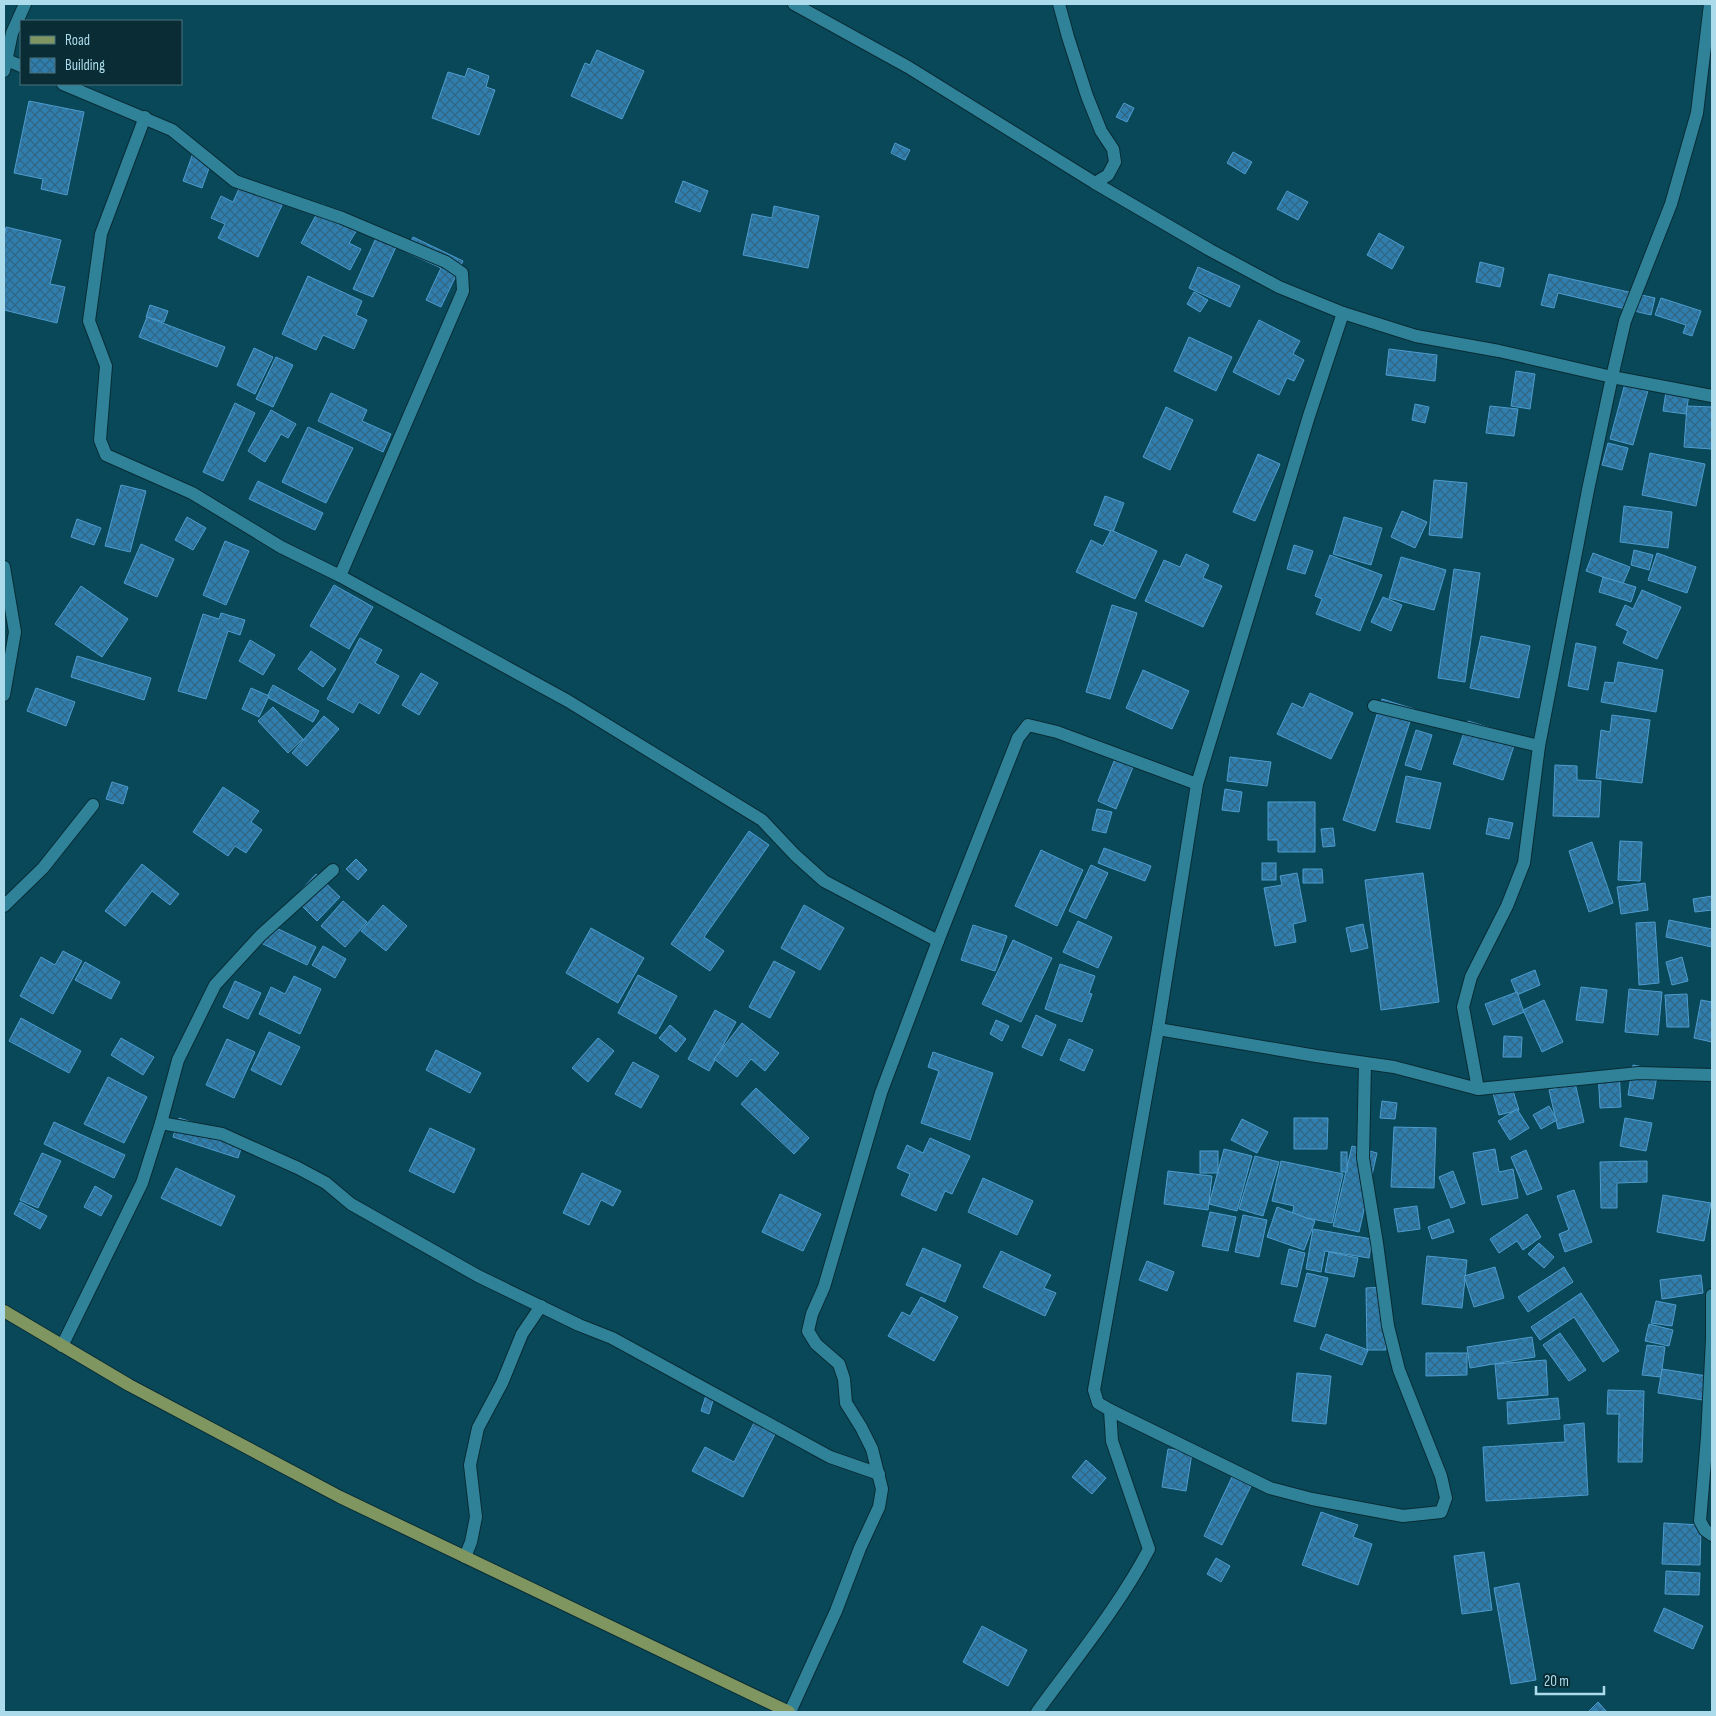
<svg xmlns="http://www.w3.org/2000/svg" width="1716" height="1716" viewBox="0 0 1716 1716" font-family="'Sofia Sans Condensed',sans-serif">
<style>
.building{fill:url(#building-cross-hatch);stroke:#4f9bcd}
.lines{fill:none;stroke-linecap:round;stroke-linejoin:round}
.minor-casing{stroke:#092c35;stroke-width:14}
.major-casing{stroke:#092c35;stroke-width:14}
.minor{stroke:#308299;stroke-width:12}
.major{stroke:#809660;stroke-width:12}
</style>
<defs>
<pattern id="building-cross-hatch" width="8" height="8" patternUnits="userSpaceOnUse" patternTransform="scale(1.25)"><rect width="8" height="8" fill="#2f7eae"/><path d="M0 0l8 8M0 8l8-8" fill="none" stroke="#316684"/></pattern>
</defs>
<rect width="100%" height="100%" fill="#094858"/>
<g class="building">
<path d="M597 50 644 71 622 119 571 96 585 63 590 65Z"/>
<path d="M468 68 489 76 486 87 495 90 479 135 432 118 448 72 465 77Z"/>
<path d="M29 101 84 112 67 195 41 189 43 179 14 173Z"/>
<path d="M1124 103 1134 108 1127 122 1116 117Z"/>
<path d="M895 143 910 150 905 160 891 153Z"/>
<path d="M1233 152 1252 162 1245 174 1227 163Z"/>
<path d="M193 153 212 160 202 188 183 181Z"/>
<path d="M683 181 708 191 700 212 675 202Z"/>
<path d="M241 184 283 203 258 257 218 238 225 224 211 218 221 196 233 202Z"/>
<path d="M1287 191 1308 202 1298 220 1277 209Z"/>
<path d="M322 204 360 225 349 243 361 249 350 270 301 243Z"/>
<path d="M774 206 819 216 808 268 743 255 752 214 772 218Z"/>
<path d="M6 227 61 240 50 284 65 287 57 323 4 310V237Z"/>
<path d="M1379 233 1404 247 1392 269 1367 255Z"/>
<path d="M413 237 463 261 441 307 426 300 441 268 406 252Z"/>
<path d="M376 238 396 247 373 297 353 289Z"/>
<path d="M1480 262 1504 268 1500 287 1476 282Z"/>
<path d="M1198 267 1240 286 1230 307 1189 288Z"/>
<path d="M1549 274 1655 298 1651 315 1558 293 1554 308 1541 305Z"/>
<path d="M308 276 362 301 356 315 367 320 354 349 323 335 316 350 282 334Z"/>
<path d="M1194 292 1208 300 1200 312 1187 304Z"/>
<path d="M1661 298 1701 311 1692 336 1683 333 1686 325 1655 315Z"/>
<path d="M150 305 168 311 164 322 146 317Z"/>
<path d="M147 317 225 347 217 367 139 337Z"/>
<path d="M1259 320 1300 341 1293 354 1304 360 1294 381 1287 378 1279 395 1233 372Z"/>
<path d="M1189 337 1232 357 1216 391 1174 371Z"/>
<path d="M254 348 273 357 255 394 237 385Z"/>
<path d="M1389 349 1437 355 1435 381 1386 375Z"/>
<path d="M276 357 293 365 273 407 256 399Z"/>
<path d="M1516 371 1535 374 1530 409 1511 406Z"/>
<path d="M1627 376 1650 383 1633 445 1610 439Z"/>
<path d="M1667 385 1690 388 1686 414 1663 411Z"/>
<path d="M331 393 367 410 362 421 391 434 383 452 318 421Z"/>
<path d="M235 403 255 413 223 481 203 472Z"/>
<path d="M1415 404 1429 407 1425 423 1412 420Z"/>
<path d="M1490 406 1518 409 1514 436 1486 433Z"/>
<path d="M1687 406 1712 407V449L1684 447Z"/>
<path d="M1166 407 1193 420 1170 470 1143 457Z"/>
<path d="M271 410 296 424 288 438 281 434 265 462 248 451Z"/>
<path d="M308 427 353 448 326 503 282 482Z"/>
<path d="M1608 443 1628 448 1622 470 1602 465Z"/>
<path d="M1650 453 1705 464 1696 506 1642 495Z"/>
<path d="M1258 454 1280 464 1255 521 1233 512Z"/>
<path d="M1434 480 1467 483 1462 538 1429 535Z"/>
<path d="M258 481 323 513 315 530 249 499Z"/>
<path d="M121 485 146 491 130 552 105 546Z"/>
<path d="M1105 496 1124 503 1113 532 1094 525Z"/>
<path d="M1624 506 1672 512 1668 548 1620 542Z"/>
<path d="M1402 511 1427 522 1415 548 1391 537Z"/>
<path d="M187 517 206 528 193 550 175 540Z"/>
<path d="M1344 517 1382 528 1371 565 1333 554Z"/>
<path d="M77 519 101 528 94 545 71 537Z"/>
<path d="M1111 530 1157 551 1135 599 1076 572 1091 540 1103 546Z"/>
<path d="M225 541 249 551 226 605 203 595Z"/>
<path d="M141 544 174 559 157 597 124 583Z"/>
<path d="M1294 545 1313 551 1305 574 1287 569Z"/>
<path d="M1634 550 1653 555 1649 570 1631 565Z"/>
<path d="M1593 553 1630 567 1623 584 1586 571Z"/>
<path d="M1657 553 1696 567 1687 593 1648 580Z"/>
<path d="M1186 554 1209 565 1203 578 1222 586 1203 627 1145 601 1164 560 1180 567Z"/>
<path d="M1330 555 1382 575 1360 631 1316 614 1322 599 1315 596Z"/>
<path d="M1401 557 1446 570 1434 610 1389 598Z"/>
<path d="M1454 569 1480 573 1465 682 1438 678Z"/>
<path d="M1603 577 1636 587 1631 602 1599 592Z"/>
<path d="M334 585 373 607 349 649 310 626Z"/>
<path d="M81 586 128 619 102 657 55 624Z"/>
<path d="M1642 590 1681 607 1657 659 1623 643 1628 631 1616 625 1625 605 1633 609Z"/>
<path d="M1383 597 1402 605 1391 631 1371 622Z"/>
<path d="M1112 605 1137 613 1110 699 1086 692Z"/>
<path d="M221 613 245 620 240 635 228 631 206 699 178 691 203 614 219 619Z"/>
<path d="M1481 636 1530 646 1519 698 1470 688Z"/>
<path d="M360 638 382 650 375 663 399 676 379 714 359 702 353 713 327 699Z"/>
<path d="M250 640 275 655 263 675 239 661Z"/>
<path d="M1576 643 1596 647 1588 690 1568 686Z"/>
<path d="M311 651 336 669 323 687 298 669Z"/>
<path d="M77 656 151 678 144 700 71 677Z"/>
<path d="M1618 662 1663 670 1656 712 1601 702 1605 682 1614 683Z"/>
<path d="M1143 670 1189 691 1172 729 1126 708Z"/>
<path d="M421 673 438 683 419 715 402 705Z"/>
<path d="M273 685 319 711 313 722 267 697Z"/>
<path d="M36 688 75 702 66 726 27 711Z"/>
<path d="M251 688 269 696 259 717 242 709Z"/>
<path d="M1310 693 1353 713 1331 759 1277 734 1292 703 1303 708Z"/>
<path d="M1382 699 1414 709 1375 831 1343 820Z"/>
<path d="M273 707 303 739 288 753 258 721Z"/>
<path d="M1612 715 1650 720 1642 783 1596 778 1601 730 1610 732Z"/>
<path d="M324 716 339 729 307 766 292 753Z"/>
<path d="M1468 721 1517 736 1503 780 1453 764Z"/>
<path d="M1416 730 1432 735 1421 770 1405 765Z"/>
<path d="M1119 749 1137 757 1116 809 1098 801Z"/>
<path d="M1230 757 1271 762 1267 786 1227 781Z"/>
<path d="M1555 765 1577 766V780L1601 781 1599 817 1553 816Z"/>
<path d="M1406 776 1441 783 1430 829 1396 822Z"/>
<path d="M112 782 128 787 123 804 106 799Z"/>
<path d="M223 787 259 811 251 822 262 830 246 853 235 846 228 856 193 832Z"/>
<path d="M1225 789 1242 792 1239 812 1222 810Z"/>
<path d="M1268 802H1315V852H1278V840H1268Z"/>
<path d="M1097 809 1112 812 1106 833 1092 830Z"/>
<path d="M1489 818 1513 823 1509 839 1486 834Z"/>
<path d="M1333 828 1335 846 1323 847 1321 829Z"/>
<path d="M749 831 769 845 704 937 724 951 710 971 671 944Z"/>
<path d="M1620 841 1642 842 1640 881 1618 880Z"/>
<path d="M1592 842 1613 903 1589 912 1569 851Z"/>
<path d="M1104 848 1151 866 1145 881 1098 863Z"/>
<path d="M1041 850 1083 870 1057 926 1015 906Z"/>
<path d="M356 859 367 870 358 880 346 869Z"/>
<rect x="1262" y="863" width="14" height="17"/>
<path d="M142 864 179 894 170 905 152 891 125 926 105 911Z"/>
<path d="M1091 865 1108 873 1086 919 1069 911Z"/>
<path d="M1303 869H1322L1323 883H1303Z"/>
<path d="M1297 873 1306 921 1293 924 1296 942 1275 946 1264 888 1282 885 1280 876Z"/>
<path d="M1423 873 1439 1002 1381 1010 1365 880Z"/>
<path d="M316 874 340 897 317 921 294 898Z"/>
<path d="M1645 883 1648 910 1621 914 1617 887Z"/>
<path d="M1712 896V910L1695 912 1693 899Z"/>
<path d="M343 901 367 922 345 947 321 926Z"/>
<path d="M383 905 407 926 386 951 361 931Z"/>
<path d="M804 905 844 928 820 970 781 948Z"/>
<path d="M1669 920 1712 929V947L1666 937Z"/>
<path d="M1078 921 1112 937 1098 968 1063 952Z"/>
<path d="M1655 922 1659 983 1639 985 1636 923Z"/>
<path d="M1363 924 1368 948 1351 952 1346 928Z"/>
<path d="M270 925 316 947 307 965 261 943Z"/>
<path d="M973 925 1007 936 995 971 961 960Z"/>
<path d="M591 928 644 958 618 1003 566 973Z"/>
<path d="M1013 940 1052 958 1021 1022 982 1004Z"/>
<path d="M323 946 346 959 335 978 312 965Z"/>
<path d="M63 951 82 961 53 1014 20 996 41 957 55 965Z"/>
<path d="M1682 957 1688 981 1672 985 1666 962Z"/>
<path d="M774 961 795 972 770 1018 749 1007Z"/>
<path d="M85 962 120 982 111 999 75 980Z"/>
<path d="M1060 964 1095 976 1089 993 1092 994 1082 1022 1045 1009Z"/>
<path d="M1535 970 1540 985 1517 995 1511 980Z"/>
<path d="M638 975 677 996 656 1034 618 1013Z"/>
<path d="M294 976 321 989 300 1034 259 1014 271 987 285 994Z"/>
<path d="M235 981 261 993 248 1019 223 1007Z"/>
<path d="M1581 987 1607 990 1603 1023 1576 1020Z"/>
<path d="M1629 989 1662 992 1658 1035 1625 1032Z"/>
<path d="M1517 992 1524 1012 1493 1025 1485 1004Z"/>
<path d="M1687 994 1689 1027H1667L1665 995Z"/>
<path d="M1544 1000 1563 1042 1542 1052 1523 1010Z"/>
<path d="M1701 1000 1712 1002V1042L1694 1038Z"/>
<path d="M715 1010 736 1022 709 1071 688 1059Z"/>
<path d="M1036 1015 1056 1025 1042 1056 1022 1047Z"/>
<path d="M21 1018 81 1051 69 1073 9 1041Z"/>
<path d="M996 1020 1009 1026 1002 1041 990 1034Z"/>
<path d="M742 1023 779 1053 765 1071 751 1059 737 1077 714 1059Z"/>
<path d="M670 1025 686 1039 676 1052 659 1038Z"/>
<path d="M269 1032 300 1047 281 1085 251 1070Z"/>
<path d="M1504 1036 1522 1037 1521 1057H1503Z"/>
<path d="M121 1038 154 1057 143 1075 111 1055Z"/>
<path d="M598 1038 614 1051 588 1082 572 1068Z"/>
<path d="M227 1039 255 1052 234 1098 206 1085Z"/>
<path d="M1069 1039 1093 1050 1084 1071 1060 1060Z"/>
<path d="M436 1050 481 1073 470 1093 426 1070Z"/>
<path d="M933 1052 993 1073 970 1140 921 1123 939 1071 928 1067Z"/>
<path d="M633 1062 659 1076 641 1108 615 1094Z"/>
<path d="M1633 1065 1658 1070 1653 1099 1628 1095Z"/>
<path d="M1619 1070 1621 1107 1600 1108 1598 1071Z"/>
<path d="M108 1077 147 1097 124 1143 84 1124Z"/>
<path d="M1510 1081 1519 1110 1499 1115 1491 1086Z"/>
<path d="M1575 1083 1584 1122 1558 1129 1549 1090Z"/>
<path d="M756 1088 809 1138 794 1154 741 1104Z"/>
<path d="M1382 1101 1397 1103 1395 1119 1380 1118Z"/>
<path d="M1549 1106 1557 1120 1541 1129 1533 1115Z"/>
<path d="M1517 1109 1529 1128 1510 1140 1498 1121Z"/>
<path d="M179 1118 244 1139 238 1158 173 1137Z"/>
<path d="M1294 1118H1328L1327 1149H1294Z"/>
<path d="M1625 1118 1652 1123 1646 1151 1620 1146Z"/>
<path d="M1242 1119 1268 1132 1257 1153 1231 1140Z"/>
<path d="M54 1122 125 1155 114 1178 44 1144Z"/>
<path d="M1394 1127 1436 1128 1434 1188 1391 1187Z"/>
<path d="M430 1128 475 1149 454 1193 409 1171Z"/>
<path d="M930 1138 970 1156 952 1194 945 1191 936 1211 901 1195 910 1174 897 1168 907 1145 923 1153Z"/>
<path d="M1352 1146 1377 1153 1359 1232 1333 1226Z"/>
<path d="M1224 1149 1252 1156 1237 1211 1209 1204Z"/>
<path d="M1495 1149 1499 1172 1513 1169 1518 1198 1482 1205 1473 1153Z"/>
<path d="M1526 1150 1542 1189 1527 1195 1511 1157Z"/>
<rect x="1200" y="1151" width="18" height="22"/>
<rect x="1341" y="1152" width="6" height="20"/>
<path d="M42 1153 61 1161 38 1208 20 1200Z"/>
<path d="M1255 1156 1279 1162 1263 1216 1239 1209Z"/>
<path d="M1281 1161 1343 1174 1332 1223 1292 1215 1294 1206 1272 1201Z"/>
<path d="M1647 1161V1182L1617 1183V1208H1601L1600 1162Z"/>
<path d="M176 1168 235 1196 221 1226 161 1198Z"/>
<path d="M1168 1171 1212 1176 1208 1210 1164 1204Z"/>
<path d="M1453 1171 1465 1203 1451 1208 1439 1177Z"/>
<path d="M582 1173 621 1191 613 1206 601 1200 589 1225 563 1213Z"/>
<path d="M983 1178 1033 1201 1017 1235 968 1212Z"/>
<path d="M95 1186 112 1196 101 1216 84 1207Z"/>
<path d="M1574 1190 1592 1242 1565 1252 1559 1234 1569 1230 1557 1196Z"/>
<path d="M780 1194 821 1214 803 1251 762 1232Z"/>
<path d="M1663 1195 1711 1203 1704 1241 1657 1232Z"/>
<path d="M20 1202 47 1216 40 1229 14 1214Z"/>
<path d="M1417 1206 1420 1229 1398 1232 1394 1209Z"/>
<path d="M1277 1207 1315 1221 1304 1250 1267 1237Z"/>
<path d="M1210 1212 1236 1217 1228 1251 1202 1246Z"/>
<path d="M1527 1214 1541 1237 1523 1250 1517 1241 1499 1253 1490 1239Z"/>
<path d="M1243 1215 1267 1220 1259 1257 1235 1252Z"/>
<path d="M1449 1219 1454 1232 1432 1239 1428 1227Z"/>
<path d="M1313 1229 1372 1239 1369 1258 1325 1251 1321 1272 1306 1269Z"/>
<path d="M1539 1243 1554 1257 1544 1268 1528 1254Z"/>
<path d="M923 1248 961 1265 945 1302 906 1285Z"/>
<path d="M1289 1249 1305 1253 1297 1287 1281 1284Z"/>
<path d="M1001 1251 1051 1275 1044 1288 1056 1293 1045 1316 983 1287Z"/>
<path d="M1329 1252 1358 1258 1354 1277 1325 1272Z"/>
<path d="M1427 1256 1467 1260 1462 1308 1422 1304Z"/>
<path d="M1147 1261 1174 1272 1167 1291 1139 1280Z"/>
<path d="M1495 1267 1504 1298 1474 1307 1464 1276Z"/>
<path d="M1564 1267 1573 1282 1528 1312 1518 1297Z"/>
<path d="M1307 1273 1328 1278 1315 1327 1294 1321Z"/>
<path d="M1701 1275 1703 1293 1662 1299 1660 1280Z"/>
<path d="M1385 1287 1386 1350H1367L1366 1288Z"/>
<path d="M1581 1293 1619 1351 1603 1362 1574 1317 1540 1340 1531 1327Z"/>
<path d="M921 1297 958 1317 934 1361 888 1336 902 1312 910 1316Z"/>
<path d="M1656 1301 1676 1305 1672 1326 1651 1323Z"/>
<path d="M1649 1324 1673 1330 1669 1346 1645 1341Z"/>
<path d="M1560 1333 1586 1370 1569 1381 1543 1345Z"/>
<path d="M1326 1334 1368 1350 1362 1365 1320 1349Z"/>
<path d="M1532 1337 1535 1357 1470 1368 1467 1347Z"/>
<path d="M1647 1345 1665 1347 1661 1377 1642 1375Z"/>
<path d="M1426 1353H1467V1375L1426 1376Z"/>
<path d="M1546 1360 1548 1395 1498 1399 1495 1364Z"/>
<path d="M1662 1369 1707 1376 1703 1400 1658 1393Z"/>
<path d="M1297 1373 1331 1376 1326 1424 1292 1421Z"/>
<path d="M1608 1390 1644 1391 1642 1462H1618L1619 1414H1607Z"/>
<path d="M707 1392 715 1394 709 1414 701 1411Z"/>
<path d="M1558 1398 1560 1419 1508 1424 1507 1402Z"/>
<path d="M755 1421 776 1432 743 1497 692 1471 705 1447 734 1462Z"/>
<path d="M1584 1423 1588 1495 1486 1501 1483 1447 1565 1442 1564 1425Z"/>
<path d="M1168 1449 1192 1453 1186 1491 1162 1487Z"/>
<path d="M1086 1460 1106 1478 1092 1494 1072 1477Z"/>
<path d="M1232 1477 1251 1486 1222 1545 1204 1536Z"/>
<path d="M1321 1512 1358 1525 1353 1537 1372 1544 1358 1585 1302 1565Z"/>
<path d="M1664 1523 1701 1525 1700 1565 1662 1564Z"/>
<path d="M1484 1552 1492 1610 1462 1614 1454 1556Z"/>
<path d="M1216 1558 1230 1566 1221 1582 1207 1574Z"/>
<path d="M1666 1571 1700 1573 1699 1595 1665 1594Z"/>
<path d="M1519 1583 1536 1680 1511 1684 1494 1588Z"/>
<path d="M1664 1608 1703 1626 1693 1649 1654 1631Z"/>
<path d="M982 1626 1027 1650 1008 1686 963 1662Z"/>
<path d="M1598 1702 1607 1712H1588Z"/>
</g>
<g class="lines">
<g class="minor-casing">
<g id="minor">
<path d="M794 4 908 67 1095 183 1210 250 1279 287 1343 313 1416 336 1499 351 1612 377 1712 396"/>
<path d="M1059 4 1068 37 1087 96 1101 131 1113 149 1115 162 1108 175 1095 183"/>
<path d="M7 60 21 66"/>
<path d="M4 71 12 33 25 4"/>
<path d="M63 84 172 130 235 181 342 218 446 262 462 273 463 291 340 576"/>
<path d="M145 117 101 234 89 321 106 366 100 440 106 455 192 493 281 547 340 576 568 701 762 820 795 855 824 881 938 941"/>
<path d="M1343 313 1309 416 1197 784 1158 1029 1094 1390 1098 1403 1110 1410 1270 1488 1312 1499 1403 1516 1441 1512 1446 1498 1441 1476 1399 1370 1388 1326 1377 1243 1363 1158 1365 1063"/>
<path d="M4 567 15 632 4 695"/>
<path d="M1374 706 1539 746"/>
<path d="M4 906 43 868 93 805"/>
<path d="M1158 1029 1316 1056 1394 1067 1478 1089 1639 1073 1712 1075"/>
<path d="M1478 1089 1463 1007 1471 977 1507 906 1524 863 1539 746 1588 490 1612 377 1625 321 1671 204 1697 113 1710 4"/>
<path d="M161 1123 222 1134 298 1168 326 1183 351 1204 478 1276 579 1325 612 1338 830 1457 879 1474"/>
<path d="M1712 1295V1339L1707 1437 1700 1521 1705 1530 1712 1535"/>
<path d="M62 1346 142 1183 161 1123 178 1060 215 985 261 935 333 870"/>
<path d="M465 1557 471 1542 476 1517 470 1465 478 1428 502 1383 522 1334 541 1306"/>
<path d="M790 1712 836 1611 860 1548 879 1507 882 1489 872 1449 861 1427 846 1403 844 1379 839 1364 816 1344 808 1331 812 1314 824 1287 881 1093 938 941 1018 738 1028 725 1057 732 1197 784"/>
<path d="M1037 1712C1074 1661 1120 1605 1149 1549L1112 1441 1110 1410"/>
</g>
</g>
<g class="major-casing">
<path id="major" d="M4 1311 129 1385 340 1497 789 1712"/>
</g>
<use href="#minor" class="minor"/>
<use href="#major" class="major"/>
</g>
<rect width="1716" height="1716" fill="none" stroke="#acdbeb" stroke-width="10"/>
<rect x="20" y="20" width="162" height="65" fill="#092c35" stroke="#4a727e"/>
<rect x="30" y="36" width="25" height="8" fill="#809660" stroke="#4a727e"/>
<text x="65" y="45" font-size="15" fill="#acdbeb">Road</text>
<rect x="30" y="58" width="25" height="15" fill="url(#building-cross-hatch)" stroke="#4a727e"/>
<text x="65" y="70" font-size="15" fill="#acdbeb">Building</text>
<path d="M1536 1686v8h68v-8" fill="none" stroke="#acdbeb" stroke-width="2.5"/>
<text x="1544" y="1686" font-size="15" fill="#acdbeb" stroke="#092c35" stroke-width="4" paint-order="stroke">20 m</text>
</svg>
